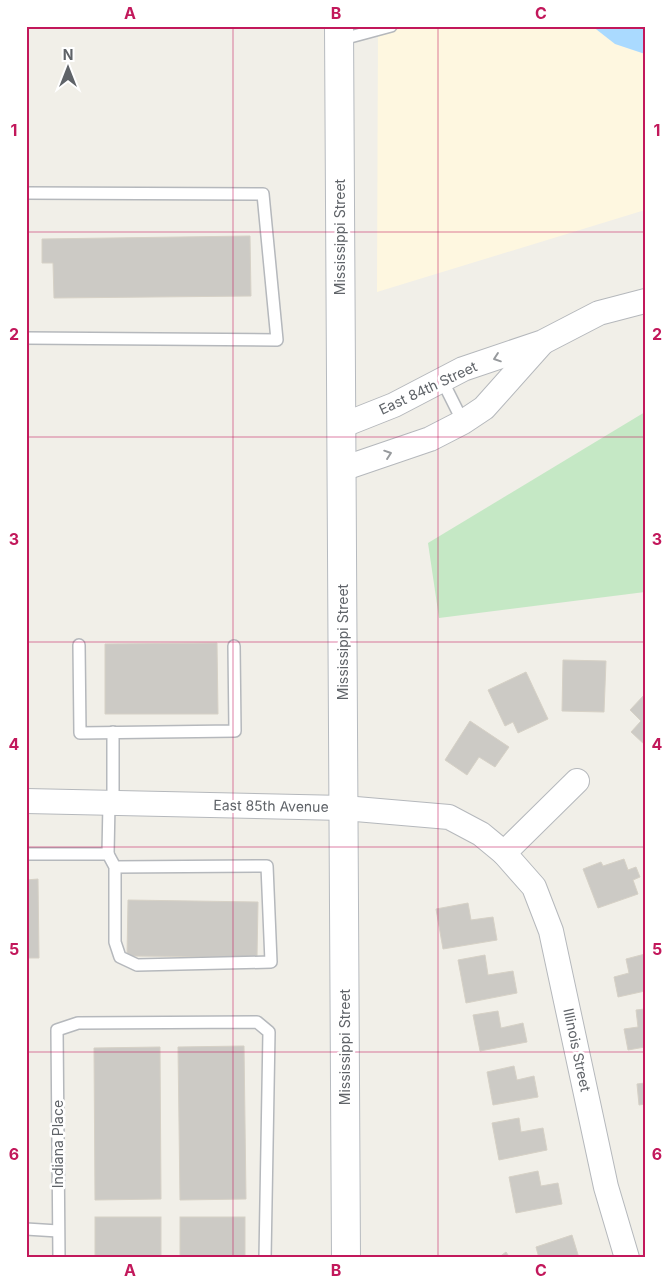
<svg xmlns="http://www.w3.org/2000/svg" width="671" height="1284" viewBox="0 0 671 1284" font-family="Inter,sans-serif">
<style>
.commercial{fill:#fef7e0}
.green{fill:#c5e8c5}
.water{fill:#aadaff}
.building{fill:#cccac5;stroke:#d6d1c6}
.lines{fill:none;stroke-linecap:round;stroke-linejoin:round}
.lane-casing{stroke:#b5b8bc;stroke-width:14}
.street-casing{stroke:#b5b8bc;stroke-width:26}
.secondary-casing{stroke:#b6babf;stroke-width:30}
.lane{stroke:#fff;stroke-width:11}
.street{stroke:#fff;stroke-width:24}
.secondary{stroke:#fff;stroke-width:28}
.oneway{stroke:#979a9d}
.grid{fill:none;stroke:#c2185b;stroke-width:1;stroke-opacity:0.55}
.labels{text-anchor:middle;stroke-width:5;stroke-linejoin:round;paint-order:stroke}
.street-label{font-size:14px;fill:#5f6368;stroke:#fff}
.neatline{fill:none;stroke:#c2185b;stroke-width:2}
.grid-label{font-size:16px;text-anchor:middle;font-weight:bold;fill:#c2185b}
</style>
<rect width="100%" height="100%" fill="#f1efe8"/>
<path class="commercial" d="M378 26H645V210L377 292Z"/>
<path class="green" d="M645 412V592L439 618 428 543Z"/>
<path class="water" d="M592 26H645V54L615 44Z"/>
<g class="building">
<path d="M250 236 251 296 54 298 53 263H42V239Z"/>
<path d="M217 643 218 714H105V644Z"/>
<path d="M563 660 606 661 604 712 562 711Z"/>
<path d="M526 672 548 719 518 733 513 722 505 726 488 690Z"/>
<path d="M645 694V745L631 732 641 721 630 710Z"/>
<path d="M470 721 509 747 495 767 479 757 467 775 445 760Z"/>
<path d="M624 859 628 870 636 867 640 877 633 880 638 894 598 908 583 869 601 862 603 866Z"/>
<path d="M38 879 39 958H26V880Z"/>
<path d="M128 900 258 902 257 957 127 956Z"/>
<path d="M468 903 471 920 493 917 497 940 443 949 436 909Z"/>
<path d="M645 954V991L618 997 614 977 629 973 626 959Z"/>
<path d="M485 955 488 975 513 971 517 993 466 1003 458 960Z"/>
<path d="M645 1009V1047L628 1050 624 1029 638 1027 636 1010Z"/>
<path d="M498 1011 501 1028 523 1023 527 1042 480 1051 473 1015Z"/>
<path d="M244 1046 246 1199 180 1200 178 1047Z"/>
<path d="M160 1047 161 1199 95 1200 94 1048Z"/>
<path d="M514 1066 517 1080 534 1076 538 1097 493 1105 487 1072Z"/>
<path d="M645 1083V1104L639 1105 637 1084Z"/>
<path d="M519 1118 521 1132 543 1128 547 1150 499 1160 492 1123Z"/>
<path d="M538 1171 541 1186 558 1183 562 1204 516 1213 509 1177Z"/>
<rect x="95" y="1217" width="66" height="41"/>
<rect x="180" y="1217" width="65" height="41"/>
<path d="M572 1235 579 1258H539L536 1247Z"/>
<path d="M506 1252 510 1258H498Z"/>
</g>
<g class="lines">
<g class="lane-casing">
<g id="lane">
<path d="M339 40 391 26"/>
<path d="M26 193 263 194 277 340 26 338"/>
<path d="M442 380 463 422"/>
<path d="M79 645 80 733 235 731 234 646"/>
<path d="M113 732V803"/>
<path d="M26 854H108L115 867V942L120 957 137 965 271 962 267 866 115 867"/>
<path d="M108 854 109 803"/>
<path d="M26 1229 58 1231"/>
<path d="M59 1258 57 1030 78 1023 257 1022 269 1032 265 1258"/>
</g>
</g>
<g class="street-casing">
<g id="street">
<path d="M341 426 394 405 463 369 543 342 599 313 645 301"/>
<path d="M342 469 430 439 463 422 484 408 542 343"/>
<path d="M26 801 344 808 449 817 481 834 504 853 534 887 551 931 606 1187 627 1258"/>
<path d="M504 853 577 781"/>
</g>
</g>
<g class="secondary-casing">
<path id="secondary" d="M339 26 346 1258"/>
</g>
<use href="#lane" class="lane"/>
<use href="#street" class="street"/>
<use href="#secondary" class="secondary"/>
</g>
<defs><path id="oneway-chevron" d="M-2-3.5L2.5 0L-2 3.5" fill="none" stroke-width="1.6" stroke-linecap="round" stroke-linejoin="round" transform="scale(1.25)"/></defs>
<g class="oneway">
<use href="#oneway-chevron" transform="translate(497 358) rotate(161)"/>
<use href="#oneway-chevron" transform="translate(388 454) rotate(-19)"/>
</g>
<path class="grid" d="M233 26V1258M438 26V1258M26 232H645M26 437H645M26 642H645M26 847H645M26 1052H645"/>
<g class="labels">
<g class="street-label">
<text transform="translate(340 237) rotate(-90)" y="5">Mississippi Street</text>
<text transform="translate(428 388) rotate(-25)" y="5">East 84th Street</text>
<text transform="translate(343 642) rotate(-90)" y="5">Mississippi Street</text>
<text transform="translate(271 806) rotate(1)" y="5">East 85th Avenue</text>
<text transform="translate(345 1047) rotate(-90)" y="5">Mississippi Street</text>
<text transform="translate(577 1050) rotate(78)" y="5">Illinois Street</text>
<text transform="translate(58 1144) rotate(-90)" y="5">Indiana Place</text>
</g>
</g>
<rect width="671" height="1284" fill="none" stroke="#ffffff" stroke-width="55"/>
<g transform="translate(68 68)" stroke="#ffffff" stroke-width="4" paint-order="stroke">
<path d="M0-4L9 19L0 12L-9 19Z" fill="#5f6368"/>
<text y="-8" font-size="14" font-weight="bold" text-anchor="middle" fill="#5f6368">N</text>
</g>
<rect x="28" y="28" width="616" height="1228" class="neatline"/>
<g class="grid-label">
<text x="130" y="19">A</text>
<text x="336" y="19">B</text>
<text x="541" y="19">C</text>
<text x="14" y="136">1</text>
<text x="657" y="136">1</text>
<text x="14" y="340">2</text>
<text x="657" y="340">2</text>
<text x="14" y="545">3</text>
<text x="657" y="545">3</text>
<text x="14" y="750">4</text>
<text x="657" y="750">4</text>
<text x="14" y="955">5</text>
<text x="657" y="955">5</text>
<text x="14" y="1160">6</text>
<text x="657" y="1160">6</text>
<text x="130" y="1276">A</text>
<text x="336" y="1276">B</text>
<text x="541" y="1276">C</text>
</g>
</svg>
